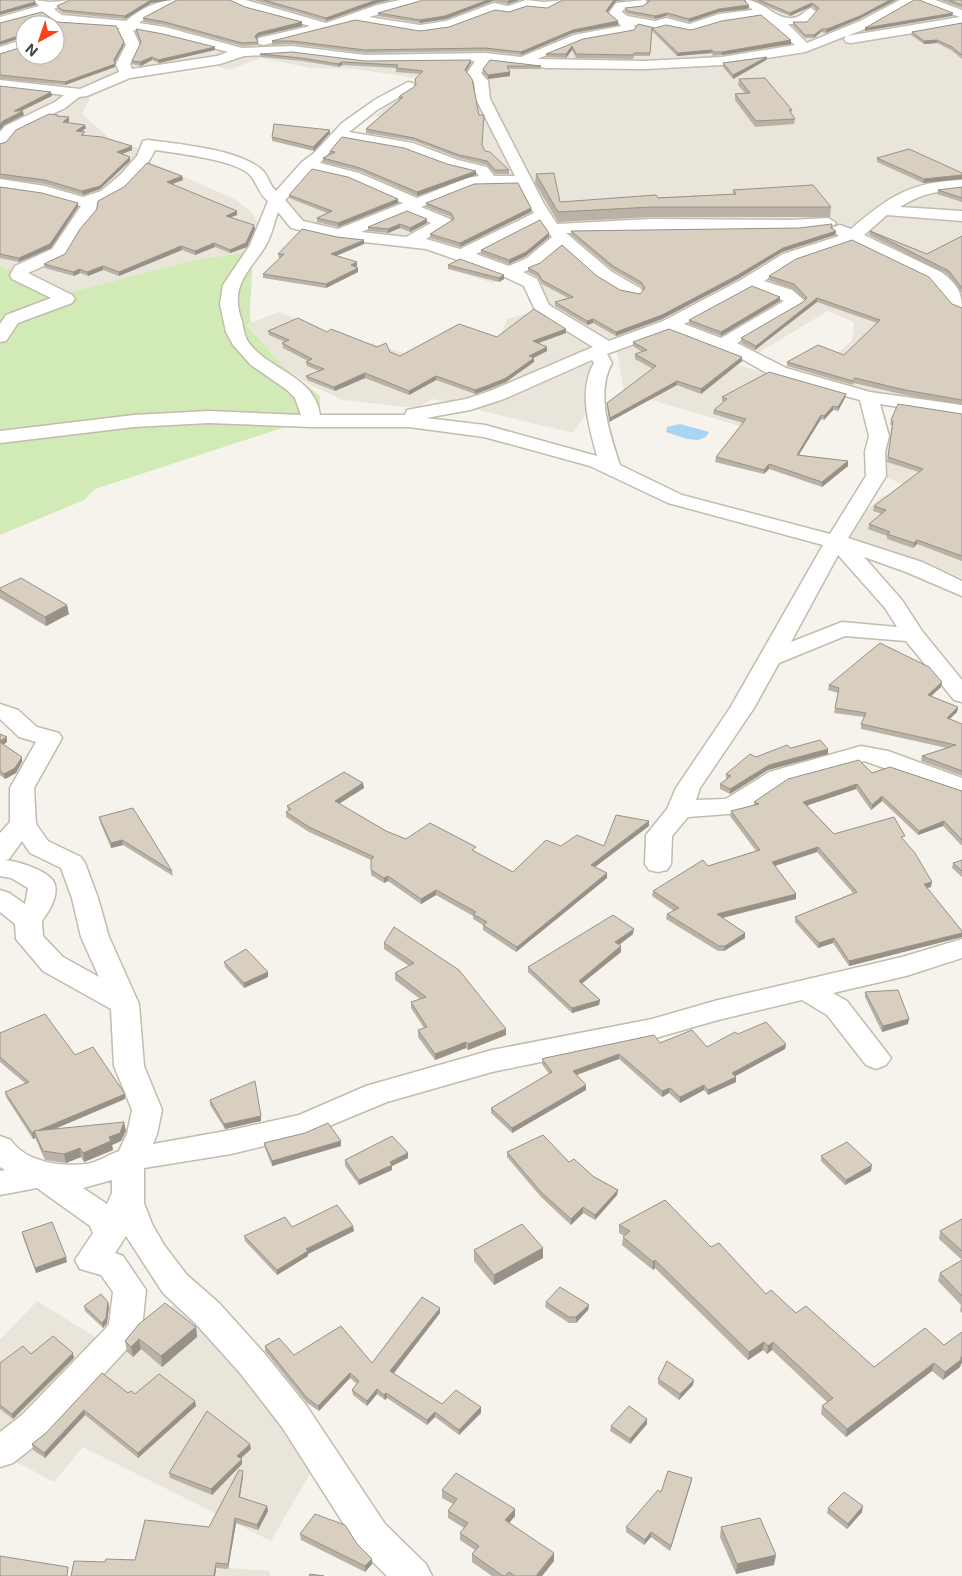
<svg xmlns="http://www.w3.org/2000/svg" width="962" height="1576" viewBox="0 0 962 1576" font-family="Inter,sans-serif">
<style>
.residential{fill:#eae5da;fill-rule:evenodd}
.green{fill:#d2eab5}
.water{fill:#a9d4f2}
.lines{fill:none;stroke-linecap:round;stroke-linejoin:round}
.minor-casing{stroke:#c2bbae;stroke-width:3}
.minor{fill:#fff;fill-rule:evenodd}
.wall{fill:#bab2a6}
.shaded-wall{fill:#979187}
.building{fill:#d8cfc1;stroke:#979187}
</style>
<rect width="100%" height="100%" fill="#f6f3ec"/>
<g class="residential">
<path d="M72 0H962V578L919 560 870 547 845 545 864 512 881 497 910 487 875 473 898 407 811 377 852 340 854 322 828 311 738 365 772 375 744 427 624 392 616 346 598 354 601 392 573 433 433 399 416 408 342 400 305 382 284 367 246 325 279 312 357 344 368 342 473 375 496 349 507 319 547 308 514 272 493 283 446 268 468 256 347 234 310 225 299 218 280 200 323 154 380 164 458 139 437 123 375 116 395 98 424 79 355 69 310 68 261 58 229 70 205 62 127 74 83 94 90 98 82 114 113 141 150 151V162L235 199 252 213 261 229 250 252 194 260 64 294 0 266V23ZM25 25H55V55H25Z"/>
<path d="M186 1296 194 1302 312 1470 271 1541 83 1447 54 1482 5 1456 0 1460V1340L37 1301 115 1349Z"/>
<path d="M204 1566 270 1571V1576H203Z"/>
</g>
<path class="green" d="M250 252C256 275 247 301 251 325L249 323 246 325 284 367 320 396V410L310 419 95 489 84 500 0 535V266L64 294 194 260Z"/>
<path class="water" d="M680 424 709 432 706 437 698 440 687 439 666 432 667 427Z"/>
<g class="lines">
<g class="minor-casing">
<g id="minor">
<path d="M34 0 50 2 73 0 54 9 62 15 126 21C143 7 158 0 180 0L149 15 139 23 165 27 242 48 292 46 365 55 485 53 521 57 574 35 621 26 616 19 608 14 616 3 645 0 648 4 642 8 624 9 622 12 627 16 655 21 666 18 689 24 719 14 753 10 747 5 746 0C764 0 778 24 797 17 803 15 805 10 811 8L817 12 805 24H788L807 43 860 21 900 0H916L870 27 847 36 960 17 919 3 917 0H935L962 10V25L851 43 846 42 844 39 846 36 805 52 722 65 645 69 547 68 489 61 481 73 488 81 490 99 544 204 557 224 651 219 789 220 828 218 836 223C830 231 788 230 777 230 706 229 637 230 566 233L612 272 640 288 643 292 640 296C617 301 578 260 562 246L539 266 523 272 537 279 549 305 609 341 663 321 739 281 783 254 839 236 832 230 834 227 840 225 851 229C889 196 911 182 962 180V190C936 191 923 193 900 207L962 211V221L887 215 864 235 941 272C958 285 962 291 962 312 949 309 940 288 929 280L852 242 795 262 764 281 792 290 805 301 802 305 737 343 786 368 870 392 962 405V417L880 404 889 436 885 452 886 476 848 538 922 562 962 581V596L906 572 864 557 902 600 922 631 962 680V702L954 700 906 641 845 636 779 663 754 708 700 788 696 800 726 799 769 772 861 746 888 751 962 778V795L864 761 787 782 741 813 688 817 672 836 671 864 667 870 658 872 649 870 645 864 646 835 667 809 676 788 730 708 823 545 668 503 590 466 484 437 409 427H311L209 423 134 427 0 443V431L134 415 209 411 301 415 295 398 287 390 251 365 233 345 226 332 220 304 223 285 250 245 268 201C259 194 258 185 251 176 238 160 176 153 155 150 144 173 122 196 97 203L96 212 79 232 73 245 64 257 28 273 72 295 75 299 72 303 18 323 6 341 0 342V324L6 315 51 298 12 279 10 275 15 266 52 249 81 206 43 195 0 189V179L45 186 83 197 101 191 120 175 137 156 143 141 148 140C178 144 237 149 261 169 268 174 269 185 276 191L302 162 314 153 342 123 376 99 408 82 413 83 415 86 413 89 377 110 349 132 413 143 458 160 487 167 494 176H515L476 99 474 82 467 73 475 61 365 63 292 54 244 56 220 64 130 78 87 96 79 97 65 108 15 132 5 145 0 146V132L5 126 55 102 64 95 0 88V80L80 89 119 72 116 64 126 45 118 30 120 28 58 23 43 13 0 25V17L39 6ZM761 16 795 45 722 57 645 61 537 59 582 41 634 31 636 28 633 25 655 29 666 26 690 32 721 22ZM133 30 164 35 228 52 217 56 132 69 130 64 140 45ZM341 139 405 150 448 166 477 173 479 176 467 178 417 198 359 173 320 163ZM312 171 349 179 403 203 338 229 303 221 285 200ZM519 185 534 213 460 249 426 239 452 222 450 219 421 207 474 186ZM278 212 291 228 338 239 426 249 503 276 524 286 536 312 593 347 490 391 466 399 407 410 405 415H320C315 375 266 370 247 340 244 334 243 327 242 321 239 313 237 304 238 295 240 276 257 261 266 245 272 234 274 223 278 212ZM407 213 431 223 406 237 361 232ZM540 222 552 237 527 258 509 266 476 254ZM752 288 784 301 721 338 684 324ZM669 331 735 355 772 376 860 400 869 436 865 452 866 476 830 534 682 495 620 465C610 434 595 394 612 363L607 354ZM592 360 594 363C578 391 589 427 597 456L485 425 426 418 470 410 504 399ZM838 555 885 608 897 627 842 622 791 642Z"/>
<path d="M228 0H246L326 23 377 5 400 0H422L420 3 369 17 420 25 446 21 494 3 508 6 526 0 544 2 565 0 546 10 527 8 509 14 495 11 449 29 420 33 355 22 264 45 259 44 257 41 259 38 310 26 246 9Z"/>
<path d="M25 39V48L0 56V47Z"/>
<path d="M0 704 18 710 37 727 59 733 62 738 34 788 36 824 48 841 81 857 85 863 98 898 109 937 139 1004 144 1066 162 1110 157 1134 153 1144 231 1130 299 1115 366 1086 492 1050 652 1019 718 1000 902 957 962 939V958L906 976 833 993 847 1001 891 1058 886 1065 876 1069 866 1065 827 1015 802 1000 718 1020 652 1039 492 1072 387 1102 305 1136 231 1154 144 1168V1203L152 1224 164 1245 187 1275 219 1303 264 1353 306 1405 385 1524 426 1564 432 1576H387L359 1548 282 1427 240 1373 195 1323 163 1293 126 1236 115 1253 123 1256 146 1290 142 1328 137 1338 46 1437 13 1463 0 1467V1432L22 1415 106 1328 109 1324 113 1292 101 1275 80 1269 75 1260 93 1233 90 1226 37 1188 0 1195V1171L5 1170 0 1167V1136L11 1140C25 1162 61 1167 86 1164 96 1163 108 1155 119 1151L127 1134 132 1110 114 1066 111 1009 43 971 16 939 15 924 0 912V890L9 893 25 904 28 888 11 878 0 876V833L10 822V788L36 742 19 737 0 719ZM22 841 30 853 61 868 72 898 81 937 99 977 63 957 43 936 42 921C49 911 58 898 55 885 52 871 17 861 5 860L9 859ZM112 1180V1193L107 1204 83 1188Z"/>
</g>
</g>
<use href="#minor" class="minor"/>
</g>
<g class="wall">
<path d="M253 0H391L377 3 326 21Z"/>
<path d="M421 0H520L508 4 493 1 446 19 420 23 378 16V13L420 1Z"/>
<path d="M563 0H627L616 1 608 12 618 25 573 33 521 55 485 51 365 53 292 44 272 45V41L420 31 449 27 509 12 547 8Z"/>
<path d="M646 0H745L748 9 719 12 689 22 666 16 655 19 628 14 625 12V8L643 6 648 2Z"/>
<path d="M751 0H896L859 19 826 33 821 32 814 38H805L793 26V22H807L817 11 812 6 790 16Z"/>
<path d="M940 0H962V8Z"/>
<path d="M151 3 125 19 63 13 58 9 57 6Z"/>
<path d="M245 7 302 26 259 36 256 39 258 42V45L242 46 165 25 144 22 143 18Z"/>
<path d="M57 22 124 45 115 63V67L65 85 0 79V54L55 55 25 25V38L0 23Z"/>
<path d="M962 23V59L951 50 937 43 924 44 911 35 912 32Z"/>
<path d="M655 28 791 40V44L722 55 713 56 711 53 677 56 652 31 650 56H634L633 59 576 58 572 50 566 58 546 57V54L583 39Z"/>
<path d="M136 29 215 50 159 63 152 60 141 66 132 64V61L141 44 136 32Z"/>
<path d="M260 54 365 61 471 63 466 71 482 145 485 151 509 170V174H495L487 165 459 158 414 141 366 133V129L399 100V97L414 87 416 85 415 79 420 74 396 72V68L342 65 339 67 302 61 261 57Z"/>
<path d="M767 57 766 60 733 79 723 67V63Z"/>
<path d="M490 60 541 66V69H509L510 72V76L488 79 483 73V69Z"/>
<path d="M739 79 792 110 791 113 795 119 794 124 755 127 735 100V94L745 93 738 85Z"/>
<path d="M58 116 69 117V121L67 123 86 128 81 132 85 136 132 150 122 154 130 157V161L100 189 83 195 45 184 0 178V144L6 142Z"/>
<path d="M330 130V133L314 151 272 141V137Z"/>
<path d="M330 151 476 175 417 196 360 171 323 162V158L330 154Z"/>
<path d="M877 158 962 173 923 183 877 162Z"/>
<path d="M536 174 560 202 733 194V190L831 207 830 217H651L558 222 535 183Z"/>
<path d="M182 176 183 180 172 184 237 215 231 217 255 229 247 247 230 253 215 247 195 255 182 250 119 276 103 270 88 276 80 273 74 276 45 268 44 264 65 254Z"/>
<path d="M0 187 78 203V207L51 248 19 262 0 258Z"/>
<path d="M962 187V202L937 194 938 190Z"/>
<path d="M289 195 398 203 338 227 317 222V218L327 213 289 198Z"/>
<path d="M426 203 531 208V212L460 247 430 238V234L452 220 451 217 426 207Z"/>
<path d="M427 219V223L410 232 400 228 388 233 368 231V227Z"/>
<path d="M831 228 836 231 835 235 782 252 738 279 662 319 616 336 593 323 587 325 555 306V302L568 298 542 284 538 277 528 272V268L597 276 620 290 640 294 643 290 641 286 613 270 571 235V231Z"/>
<path d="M870 231 927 254 962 236V297V293L948 275 869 235Z"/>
<path d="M549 237 526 256 509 264 481 254V250Z"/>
<path d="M364 244 336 256 357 266 355 267 358 272 326 288 263 278V274L281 258H279L278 254Z"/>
<path d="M448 265 504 275V279L499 282 448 269Z"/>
<path d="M769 276 952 304 962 308V405L905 395 854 383 853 385 787 366V362L844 355 877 323 817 302 755 350 741 343V338L803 302 805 300 793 289 768 280Z"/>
<path d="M780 297V301L721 336 689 324V320Z"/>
<path d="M566 329V333L538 343 547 347V351L534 358V362L506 382 489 389 475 394 436 380 409 395 365 378 335 391 307 380 306 376 319 371 307 366 306 362 308 361 283 348 282 343 285 342 269 335 268 331 327 332 400 356 497 337Z"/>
<path d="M633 342 742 361 701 394 677 385 609 422 607 407V403L653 369 635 359V354L642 352 633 346Z"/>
<path d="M846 394 845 398 838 411 833 410 824 420 821 419 799 455 848 461V466L822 487 769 469 764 474 715 462 716 457 743 423 713 414 714 410 724 402 722 401V397Z"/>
<path d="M962 414V561L917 544 913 548 887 539V536L868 529 869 524 882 514 873 511 874 506 919 472 887 462 892 425H890L891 420Z"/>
<path d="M0 588 69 614 46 626 0 598Z"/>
<path d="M942 682 941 687 931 696 958 707 957 712 950 719 962 724V776L921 761 922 756 947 748 861 729V724L864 717 834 713 838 693 828 690 829 685Z"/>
<path d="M0 734 7 742 3 745 22 757V762L16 773 5 779 0 775Z"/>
<path d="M791 748 828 754 768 770 730 794 720 789V784L727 779H726V774L756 757Z"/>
<path d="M872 773 962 791V846L943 826 918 835 882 801 871 810 856 789 807 805 834 834 904 841 931 887 927 888 962 931V937L849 966 833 943 818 948 795 922V917L853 893 817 852 775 866 796 894V899L723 918 745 933V938L724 951H718L666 919 667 914 674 911 652 896 653 891 708 866 756 851 730 816 731 811 754 805V802Z"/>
<path d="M363 783 364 788 339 804 386 831 406 839 476 852 513 872 561 846H604L649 821V826L595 867 607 878 516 952 483 930V925L473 919V916L436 895 421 904 388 881 384 883 371 875V860L309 832 286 817V812L288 811 287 806Z"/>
<path d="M99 817 172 871 173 876 123 845 111 848 100 822Z"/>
<path d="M962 860V877L952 868 953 863Z"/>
<path d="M394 927 506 1029V1035L468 1050 466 1048 435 1060 418 1037V1030L424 1028 411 1008V1002L420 999 395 980V973L409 966 384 949V943Z"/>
<path d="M633 934 619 945 621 946V952L582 983 600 1000 599 1005 572 1013 528 972V967Z"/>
<path d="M224 962 268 977 244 988 225 967Z"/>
<path d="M865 992 908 1024 882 1032 865 997Z"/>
<path d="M0 1033 75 1055 125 1094V1099L54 1129 126 1131 121 1141 112 1145 113 1150 84 1162 81 1157 66 1163 45 1160 36 1140 35 1138 33 1139 6 1097 5 1092 25 1083 0 1062Z"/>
<path d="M738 1034 786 1044 785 1049 735 1076 736 1077V1082L708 1095 704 1090 680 1103 669 1093 662 1097 619 1059 577 1075 586 1090 512 1133 491 1113V1108L549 1074 542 1064V1059L660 1043 707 1047Z"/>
<path d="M210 1100 261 1121 225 1129 210 1105Z"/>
<path d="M264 1143 341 1146 272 1166 265 1148Z"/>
<path d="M507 1152 569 1162 618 1190 617 1195 595 1220 583 1213 571 1225 541 1197 507 1157Z"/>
<path d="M408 1153V1158L392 1166V1170L359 1185 345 1166V1160Z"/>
<path d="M821 1156 871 1171 845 1185 821 1161Z"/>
<path d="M962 1219V1313L960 1311 961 1305 938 1281 940 1273 962 1260 939 1239 940 1231Z"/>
<path d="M619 1225 711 1247 766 1294 874 1367 944 1345 962 1332V1363L961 1364 960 1367 943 1380 932 1371 846 1437 821 1414 822 1406 827 1402 772 1350 767 1354 763 1350 748 1360 655 1268 653 1270 622 1245 623 1237 624 1236 619 1233Z"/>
<path d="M292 1227 354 1231 308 1254V1256L277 1275 245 1241 244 1236Z"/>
<path d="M22 1232 67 1262 36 1273 23 1237Z"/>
<path d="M543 1248V1258L494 1285 474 1261V1250Z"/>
<path d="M108 1302 109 1307 107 1323 103 1328 85 1311 84 1306Z"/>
<path d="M546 1302 589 1305 588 1310 576 1323H569L545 1307Z"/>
<path d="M440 1313 393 1373 442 1404 481 1413 459 1435 435 1417 427 1425 387 1398 385 1400 377 1394 367 1406 353 1395 352 1390 357 1384 350 1378 319 1411 307 1403 265 1351V1346L294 1355 372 1363Z"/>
<path d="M196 1327 197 1337 162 1367 141 1349 133 1357 127 1352 125 1341Z"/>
<path d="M31 1354 74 1358 13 1419 0 1409V1363Z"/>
<path d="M102 1373 128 1393 196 1406 138 1458 85 1415 45 1458 33 1450 32 1444 46 1433Z"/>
<path d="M658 1379 693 1385 679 1400 658 1384Z"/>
<path d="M647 1424 630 1444 610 1431 611 1426Z"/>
<path d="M251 1449 241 1458 242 1464 212 1495 170 1478 169 1473Z"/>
<path d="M243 1471V1476L240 1497 267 1506 268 1511 258 1530 236 1523 228 1569 216 1568 215 1576H71L105 1562 135 1560 209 1527Z"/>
<path d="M692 1478 691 1483 670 1551 651 1537 644 1545 626 1532V1527L661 1492Z"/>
<path d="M442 1490 515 1516 509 1523 554 1561 542 1576H492L472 1562V1554L475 1550 460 1540V1533L464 1528 448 1518V1511L453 1504 442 1498Z"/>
<path d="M828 1508 862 1512 847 1529 827 1513Z"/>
<path d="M721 1527 774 1565 736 1574 720 1537Z"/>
<path d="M300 1534 357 1544 372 1559V1564L365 1572 301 1540Z"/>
</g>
<g class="shaded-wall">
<path d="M150 0H170L151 3 125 19V16Z"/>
<path d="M376 0H391L377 3 326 21V18Z"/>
<path d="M488 0H493V1L446 19 420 23V20Z"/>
<path d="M510 0H520L508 4V1Z"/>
<path d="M614 0H627L616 1 606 14V11Z"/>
<path d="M890 0H896L859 19 826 33 827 29Z"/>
<path d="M35 2 36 5 0 15V12Z"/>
<path d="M812 3V6L790 16V13Z"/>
<path d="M749 5 748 9 719 12 689 22V19L719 9Z"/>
<path d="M667 13 666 16 655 19V16Z"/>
<path d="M953 13 952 16 865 31V28Z"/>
<path d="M618 21V25L573 33 521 55V52L573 30Z"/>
<path d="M302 22V26L259 36 255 40V36L258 33Z"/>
<path d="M822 29 821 32 814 38V35Z"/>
<path d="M24 34V37L0 45V42Z"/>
<path d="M791 40V44L722 55V52Z"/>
<path d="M937 40V43L924 44V41Z"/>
<path d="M124 42V45L114 63V60Z"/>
<path d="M572 46V50L566 58V54Z"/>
<path d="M215 47V50L159 63 158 60Z"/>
<path d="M712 50 711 53 677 56 678 53Z"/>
<path d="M152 57V60L141 66 140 62Z"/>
<path d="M767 57 766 60 733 79V75Z"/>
<path d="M471 60V63L465 73V70Z"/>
<path d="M342 62V65L339 67 338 64Z"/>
<path d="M115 64V67L65 85V82Z"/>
<path d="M510 72V76L488 79V75Z"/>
<path d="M51 92 52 96 15 114 14 111Z"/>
<path d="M23 111 24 115 4 125 0 130V125L3 121Z"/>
<path d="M69 117V121L64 126 63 122Z"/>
<path d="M85 125 86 128 77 135 76 131Z"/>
<path d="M330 130V133L314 151 313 147Z"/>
<path d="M132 146V150L117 156V152Z"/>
<path d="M130 157V161L100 189 83 195 82 191Z"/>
<path d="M476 171V175L417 196V192Z"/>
<path d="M962 175V179L923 183 924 179Z"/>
<path d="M182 176 183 180 167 186V182Z"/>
<path d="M398 199V203L338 227V223Z"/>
<path d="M78 203V207L51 248 19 262V258Z"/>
<path d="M531 208V212L460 247V243Z"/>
<path d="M237 211V215L226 219V216Z"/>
<path d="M427 219V223L410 232V228Z"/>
<path d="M400 224V228L388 233V229Z"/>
<path d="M254 225 255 229 247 247 230 253V250Z"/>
<path d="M836 231 835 235 782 252 738 279 662 319 616 336V332L783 248Z"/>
<path d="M549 233V237L526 256 509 264V260Z"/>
<path d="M364 240V244L331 258V254Z"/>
<path d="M214 243 215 247 195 255V251Z"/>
<path d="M181 246 182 250 119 276V272Z"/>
<path d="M357 262V266L351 269V265Z"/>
<path d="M103 266V270L88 276 87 272Z"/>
<path d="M358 268V272L326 288V284Z"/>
<path d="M80 269V273L74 276 73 272Z"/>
<path d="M504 275V279L499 282V278Z"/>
<path d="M780 297V301L721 336V332Z"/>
<path d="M817 298V302L755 350 756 346Z"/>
<path d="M593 319V323L587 325V321Z"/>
<path d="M566 329V333L533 345V341Z"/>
<path d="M547 347V351L529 360V356Z"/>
<path d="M742 357V361L701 394V389Z"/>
<path d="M534 358V362L506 382 489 389 475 394V390Z"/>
<path d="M365 373V378L335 391 334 387Z"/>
<path d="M436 376V380L409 395V391Z"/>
<path d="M677 381V385L609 422 610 418Z"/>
<path d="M846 394 845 398 838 411V407Z"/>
<path d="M833 406V410L824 420V416Z"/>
<path d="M821 415V419L796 459 797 455Z"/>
<path d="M848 461V466L822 487V482Z"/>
<path d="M769 464V469L764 474V470Z"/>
<path d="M917 540V544L913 548 914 543Z"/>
<path d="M67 605 69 614 46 626 45 617Z"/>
<path d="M942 682 941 687 927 700 928 695Z"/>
<path d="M958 707 957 712 946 722 947 718Z"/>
<path d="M7 737V742L0 747V741Z"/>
<path d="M828 749V754L768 770 730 794V789L769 765Z"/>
<path d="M22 757V762L16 773 5 779 4 774Z"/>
<path d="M363 783 364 788 335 806V801Z"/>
<path d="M857 784 856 789 803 807V802Z"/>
<path d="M882 796V801L871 810 872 805Z"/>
<path d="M649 821V826L591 870V865Z"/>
<path d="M944 821 943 826 918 835 919 831Z"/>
<path d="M122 840 123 845 111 848V843Z"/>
<path d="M818 847 817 852 771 867 772 862Z"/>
<path d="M607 873V878L516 952 517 947Z"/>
<path d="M388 876V881L384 883V878Z"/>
<path d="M932 882 931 887 923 889 924 884Z"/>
<path d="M436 890V895L421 904V899Z"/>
<path d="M796 894V899L717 919V914Z"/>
<path d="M634 929 633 934 615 948V942Z"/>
<path d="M745 933V938L724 951 725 946Z"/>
<path d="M962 933V937L849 966V961Z"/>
<path d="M834 938 833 943 818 948 819 943Z"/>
<path d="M621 946V952L579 986V981Z"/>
<path d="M268 972V977L244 988V983Z"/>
<path d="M600 1000 599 1005 572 1013V1008Z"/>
<path d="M909 1019 908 1024 882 1032 883 1026Z"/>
<path d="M506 1029V1035L468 1050V1044Z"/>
<path d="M466 1042V1048L435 1060V1054Z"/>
<path d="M786 1044 785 1049 732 1078V1073Z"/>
<path d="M619 1054V1059L573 1076V1071Z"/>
<path d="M736 1077V1082L708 1095V1090Z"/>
<path d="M586 1085V1090L512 1133V1128Z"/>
<path d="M704 1085V1090L680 1103V1097Z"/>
<path d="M670 1088 669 1093 662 1097V1091Z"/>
<path d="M125 1094V1099L36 1137 34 1132Z"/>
<path d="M261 1116V1121L225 1129 224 1124Z"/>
<path d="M124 1122 126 1131 121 1141 112 1145 113 1150 84 1162 83 1153 109 1137Z"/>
<path d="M34 1132 35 1138 33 1139 32 1133Z"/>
<path d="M341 1141V1146L272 1166V1161Z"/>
<path d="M80 1148 81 1157 66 1163 64 1154Z"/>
<path d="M408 1153V1158L392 1166V1170L359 1185V1180Z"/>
<path d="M872 1165 871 1171 845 1185 846 1180Z"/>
<path d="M618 1190 617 1195 595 1220V1215Z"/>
<path d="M583 1207V1213L571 1225V1219Z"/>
<path d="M353 1226 354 1231 308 1254V1256L277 1275V1270L306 1249Z"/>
<path d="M543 1248V1258L494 1285V1275Z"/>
<path d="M66 1257 67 1262 36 1273 35 1268Z"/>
<path d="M655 1260V1268L653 1270V1262Z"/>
<path d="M108 1302 109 1307 107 1323 103 1328 102 1323Z"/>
<path d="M589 1305 588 1310 576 1323V1317Z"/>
<path d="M440 1308V1313L391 1377 390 1371Z"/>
<path d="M196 1327 197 1337 162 1367 161 1356Z"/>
<path d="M139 1339 141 1349 133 1357 131 1347Z"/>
<path d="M764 1342 763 1350 748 1360 749 1352Z"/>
<path d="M773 1342 772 1350 767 1354 768 1346Z"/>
<path d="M73 1353 74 1358 13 1419 12 1414Z"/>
<path d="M962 1357V1363L961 1364 960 1367 943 1380 945 1372Z"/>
<path d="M934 1363 932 1371 846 1437 847 1429Z"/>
<path d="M350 1373V1378L319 1411 318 1406Z"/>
<path d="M694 1380 693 1385 679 1400 680 1394Z"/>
<path d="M377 1389V1394L367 1406V1401Z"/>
<path d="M386 1393 387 1398 385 1400 384 1395Z"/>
<path d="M195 1401 196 1406 138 1458V1453Z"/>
<path d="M481 1407V1413L459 1435V1430Z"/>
<path d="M84 1410 85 1415 45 1458 44 1453Z"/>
<path d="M435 1412V1417L427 1425V1420Z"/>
<path d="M647 1419V1424L630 1444V1439Z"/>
<path d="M250 1444 251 1449 238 1461 237 1456Z"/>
<path d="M242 1459V1464L212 1495 211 1489Z"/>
<path d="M243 1471V1476L239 1502V1497Z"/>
<path d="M692 1478 691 1483 670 1551 671 1546Z"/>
<path d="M267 1506 268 1511 258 1530 257 1525Z"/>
<path d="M863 1506 862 1512 847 1529 848 1524Z"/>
<path d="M515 1509V1516L505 1528V1520Z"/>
<path d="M235 1518 236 1523 228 1569V1564Z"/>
<path d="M651 1532V1537L644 1545 645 1540Z"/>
<path d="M554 1553V1561L542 1576H536Z"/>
<path d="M776 1555 774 1565 736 1574 737 1564Z"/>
<path d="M372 1559V1564L365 1572V1566Z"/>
<path d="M216 1563V1568L215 1576H214Z"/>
</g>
<g class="building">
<path d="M0 0H34L35 2 0 12Z"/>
<path d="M70 0H151L125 16 62 10 57 6Z"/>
<path d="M177 0H230L245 7 302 22 258 33 255 36 258 42 242 43 165 22 143 18Z"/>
<path d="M264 0H376L326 18Z"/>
<path d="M421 0H488L445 16 420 20 378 13 420 1Z"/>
<path d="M563 0H614L606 11 618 21 573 30 521 52 485 48 365 50 292 41H272L355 20 420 31 449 27 495 10 509 12 527 6 547 8Z"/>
<path d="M649 0H745V2L749 5 719 9 689 19 667 13 655 16 628 11 625 8 643 6 650 1Z"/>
<path d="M759 0H890L860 16 827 29H822L814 35H805L793 22H807L819 8 812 3 790 13Z"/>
<path d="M914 0H919L953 13 865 28Z"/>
<path d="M949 0H962V5Z"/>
<path d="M42 12 57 22 116 26 124 42 114 60 115 64 65 82 0 75V54L25 46V55H55V25H25V35L24 34 0 42V23Z"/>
<path d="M761 15 791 40 722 52H714L712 50 678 53 652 28 650 53H634L633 55 576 54 572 46 566 54H546L583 39 634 30 638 24 655 28 666 25 691 30 722 21Z"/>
<path d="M962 23V55L952 47 937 40 924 41 912 32Z"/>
<path d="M136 29 163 34 215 47 158 60 152 57 140 62 132 61 141 42Z"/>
<path d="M292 52 365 61 471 60 465 70 472 79 479 115H484L482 145 485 151 490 152 509 170H495L487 161 459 155 414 138 366 129 403 97H399L401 95 414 87 416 84 415 79 423 71 396 68 398 65 342 62 338 64 301 58 260 54Z"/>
<path d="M767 57 733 75 723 63Z"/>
<path d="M490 60 541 66H507L510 72 488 75 483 69Z"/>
<path d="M765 78 792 110H789L795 119 756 121 735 94 750 93 739 79Z"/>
<path d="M0 86 51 92 14 111H23L3 121 0 125Z"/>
<path d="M49 114 58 115 57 116 69 117 63 122 85 125 76 131 85 132 81 135 102 137 132 146 117 152 130 157 100 186 82 191 45 180 0 174V144L6 142 16 130Z"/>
<path d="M274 124 330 130 313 147 272 137Z"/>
<path d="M342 137 404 148 447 164 476 171 417 192 360 168 323 158 335 152 330 151Z"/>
<path d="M909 149 962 173V175L924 179 877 158Z"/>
<path d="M147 163 182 176 167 182 237 211 226 216 254 225 246 243 230 250 214 243 195 251 181 246 119 272 103 266 87 272 80 269 73 272 44 264 65 254 80 229 97 209 98 201 124 187Z"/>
<path d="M312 169 348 177 398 199 338 223 317 218 332 211 289 195Z"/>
<path d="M554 173 560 202 656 195 658 198 736 194 733 190 813 185 831 207H651L558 212 536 174Z"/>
<path d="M518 183 531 208 460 243 430 234 454 219 451 213 426 203 474 184Z"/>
<path d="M0 187 42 193 78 203 50 244 19 258 0 254Z"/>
<path d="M962 187V198L938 190Z"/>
<path d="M407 211 427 219 410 228 400 224 388 229 368 227Z"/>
<path d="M540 220 549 233 526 252 509 260 481 250Z"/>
<path d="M832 224 831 228 836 231 783 248 738 275 662 315 616 332 593 319 587 321 555 302 573 297 542 280 538 273 528 268 540 263 562 245 597 276 620 290 640 294 645 288 641 282 613 266 571 231 799 228Z"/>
<path d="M302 229 337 237 364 240 331 254 357 262 351 265 358 268 326 284 263 274 284 254H278Z"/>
<path d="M870 231 927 254 962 236V288L949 271Z"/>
<path d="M852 240 929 277 952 304 962 308V400L905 390 855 378 853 381 787 362 818 345 844 355 880 320 817 298 756 346 741 338 803 302 807 298 794 284 769 276 796 259Z"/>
<path d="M460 259 504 275 499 278 448 265Z"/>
<path d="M752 286 780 297 721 332 689 320Z"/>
<path d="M534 309 566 329 533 341 547 347 529 356 534 358 506 378 489 385 475 390 436 376 409 391 365 373 334 387 306 376 324 369 306 362 312 359 282 343 289 340 268 331 298 318 327 332 331 329 377 347 386 343 390 352 400 356 459 324 497 337Z"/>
<path d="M669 329 742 357 701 389 677 381 610 418 607 403 656 366 635 354 647 350 633 342Z"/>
<path d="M769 372 846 394 838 407 833 406 824 416 821 415 797 455 848 461 822 482 769 464 764 470 716 457 746 419 714 410 727 399 722 397Z"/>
<path d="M898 404 962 414V556L917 540 914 543 887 534 890 532 869 524 886 510 874 506 923 469 888 457 893 421 891 420Z"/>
<path d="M21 578 67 605 45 617 0 590V588Z"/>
<path d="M880 643 929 667 942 682 928 695 958 707 947 718 962 724V771L922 756 956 745 861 724 866 713 835 708 839 688 829 685Z"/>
<path d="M0 734 7 737 0 741Z"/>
<path d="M820 740 828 749 769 765 730 789 720 784 731 776 726 774 750 754 756 757 787 745 791 748Z"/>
<path d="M0 742 22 757 15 768 4 774 0 771Z"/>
<path d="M859 760 872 773 890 767 962 791V840L944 821 919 831 882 796 872 805 857 784 803 802 834 834 894 817 905 836 901 837 915 853 932 882 924 884 962 931V933L849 961 834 938 819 943 795 917 857 892 818 847 772 862 796 894 717 914 745 933 725 946H719L667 914 679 908 653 891 703 860 708 866 760 850 731 811 759 804 754 802 788 779Z"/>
<path d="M344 772 363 783 335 801 386 831 406 839 430 823 476 847 472 850 513 872 546 840 561 846 577 835 604 846 616 815 649 821 591 865 607 873 517 947 483 925 487 922 473 914 476 912 436 890 421 899 388 876 384 878 371 870V859L374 857 309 827 286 812 291 809 287 806Z"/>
<path d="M133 808 172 871 122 840 111 843 99 817Z"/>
<path d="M962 860V871L953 863Z"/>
<path d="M613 915 634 929 615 942 621 946 579 981 600 1000 572 1008 528 967Z"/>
<path d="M394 927 459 970 506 1029 468 1044 466 1042 435 1054 418 1030 427 1027 411 1002 426 997 395 973 414 963 384 943Z"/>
<path d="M246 949 268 972 244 983 224 962Z"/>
<path d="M898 990 909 1019 883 1026 865 992Z"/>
<path d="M45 1014 75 1055 93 1047 125 1094 37 1131H34V1132L32 1133 5 1092 29 1082 0 1057V1033Z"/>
<path d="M766 1022 786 1044 732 1073 736 1077 708 1090 704 1085 680 1097 670 1088 662 1091 619 1054 573 1071 586 1085 512 1128 491 1108 552 1072 542 1059 545 1058 654 1035 660 1043 692 1030 707 1047 735 1032 738 1034Z"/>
<path d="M255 1081 261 1116 224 1124 210 1100Z"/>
<path d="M124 1122 120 1133 109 1137 111 1141 83 1153 80 1148 64 1154 43 1151 34 1131Z"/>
<path d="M328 1123 341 1141 272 1161 264 1143 305 1133Z"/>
<path d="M543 1135 569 1162 574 1159 594 1177 618 1190 595 1215 583 1207 571 1219 541 1192 507 1152Z"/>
<path d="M392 1136 408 1153 390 1162 392 1165 359 1180 345 1160Z"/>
<path d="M847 1142 872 1165 846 1180 821 1156Z"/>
<path d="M665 1200 711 1247 719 1243 766 1294 771 1290 796 1313 806 1306 874 1367 925 1328 944 1345 962 1332V1357L960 1358 962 1359 945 1372 934 1363 847 1429 822 1406 833 1398 773 1342 768 1346 764 1342 749 1352 655 1260 653 1262 623 1237 630 1231 619 1225Z"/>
<path d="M337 1205 353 1226 306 1249 308 1251 277 1270 244 1236 285 1217 292 1227Z"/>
<path d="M962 1219V1251L940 1231Z"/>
<path d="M52 1222 66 1257 35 1268 22 1232Z"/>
<path d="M522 1224 543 1248 494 1275 474 1250Z"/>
<path d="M962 1260V1296L940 1273Z"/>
<path d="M560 1287 589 1305 576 1317H569L546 1302Z"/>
<path d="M101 1294 108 1302 106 1318 102 1323 84 1306Z"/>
<path d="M422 1297 440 1308 390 1371 442 1404 456 1390 481 1407 459 1430 435 1412 427 1420 386 1393 384 1395 377 1389 367 1401 352 1390 359 1381 350 1373 318 1406 307 1398 265 1346 279 1338 294 1355 341 1326 372 1363Z"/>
<path d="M165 1303 196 1327 161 1356 139 1339 131 1347 125 1341 139 1324Z"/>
<path d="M53 1336 73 1353 12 1414 0 1405V1363L23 1346 31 1354Z"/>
<path d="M667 1361 694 1380 680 1394 658 1379Z"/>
<path d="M102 1373 128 1393 131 1391 135 1394 159 1374 195 1401 138 1453 84 1410 44 1453 32 1444 46 1433Z"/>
<path d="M629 1406 647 1419 630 1439 611 1426Z"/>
<path d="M207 1411 250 1444 237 1456 242 1459 211 1489 169 1473Z"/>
<path d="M239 1470 243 1471 239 1497 267 1506 257 1525 235 1518 228 1564 216 1563 214 1576H71L74 1561 105 1562 106 1559 135 1560 145 1520 209 1527Z"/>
<path d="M668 1471 692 1478 671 1546 651 1532 645 1540 626 1527 658 1490 661 1492Z"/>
<path d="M456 1473 515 1509 505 1520 554 1553 536 1576H515L509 1572 505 1576H503L472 1554 479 1546 460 1533 468 1523 448 1511 457 1499 442 1490Z"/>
<path d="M844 1492 863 1506 848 1524 828 1508Z"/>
<path d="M315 1514 345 1525 357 1544 372 1559 365 1566 300 1534Z"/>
<path d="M760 1518 776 1555 737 1564 721 1527Z"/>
<path d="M0 1556 68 1567 67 1576H0Z"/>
<path d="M310 1574 324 1576H309Z"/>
</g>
<g transform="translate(40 40) rotate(220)"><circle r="24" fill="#ffffff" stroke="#b7b4b0"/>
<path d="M0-4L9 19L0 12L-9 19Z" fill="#fc3f1d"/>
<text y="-8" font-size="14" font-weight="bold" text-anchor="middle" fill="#4b4439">N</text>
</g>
</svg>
